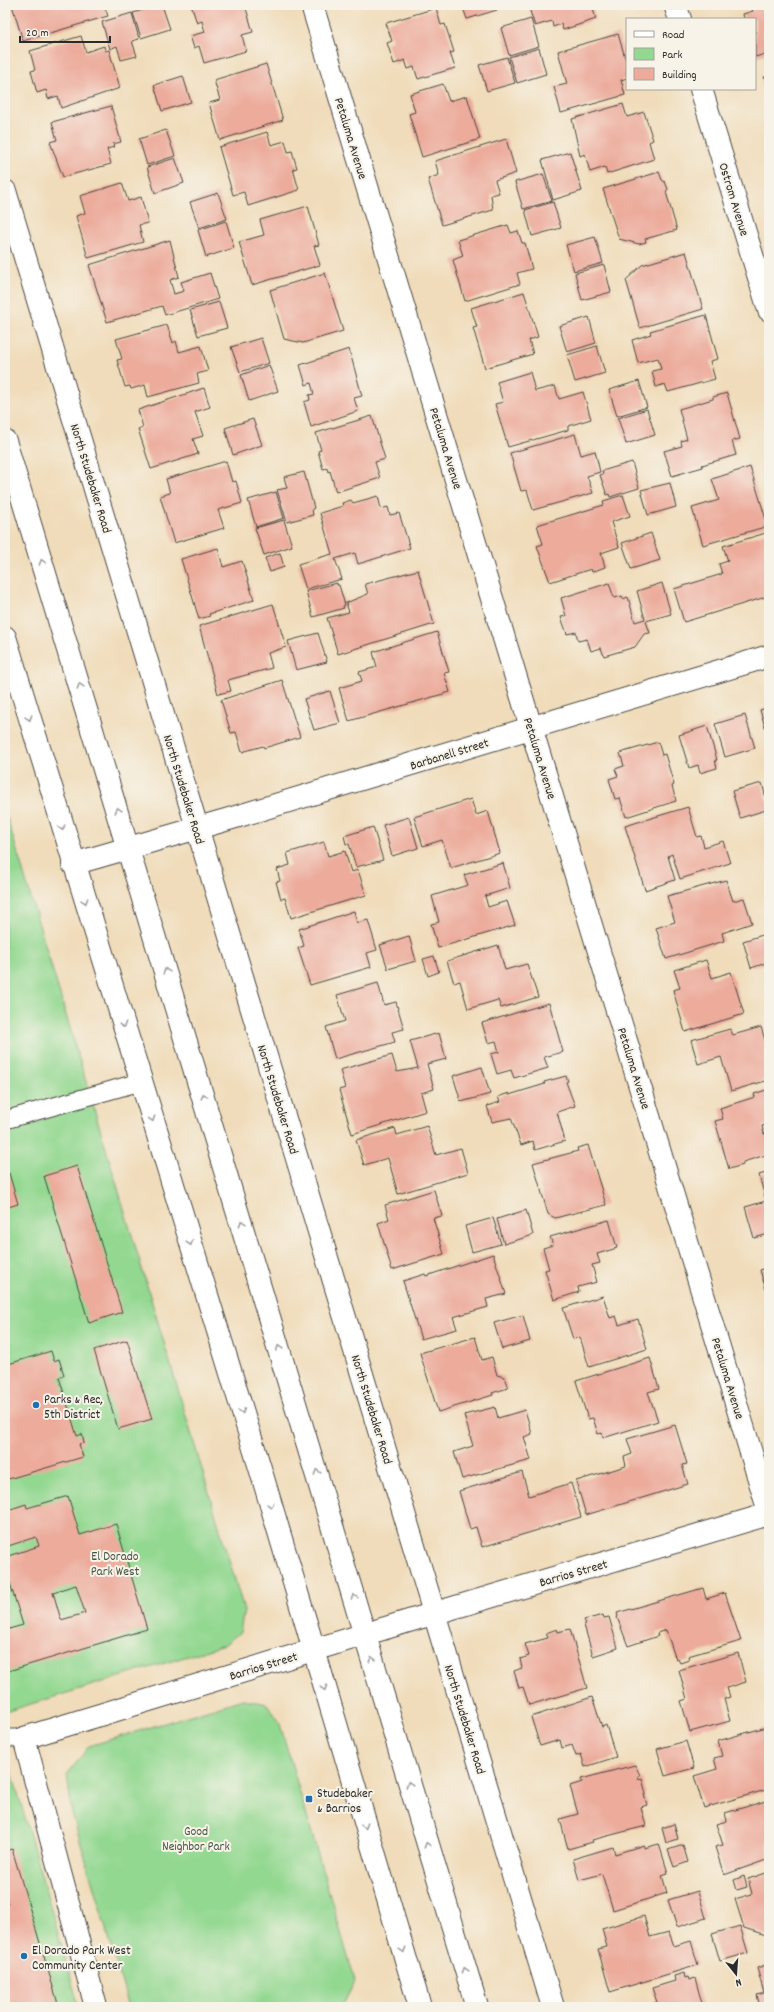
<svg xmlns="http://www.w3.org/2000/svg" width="774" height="2012" viewBox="0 0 774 2012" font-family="Dekko,sans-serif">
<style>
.green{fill:#93d891;stroke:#5f825e}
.building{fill:#ecab9b;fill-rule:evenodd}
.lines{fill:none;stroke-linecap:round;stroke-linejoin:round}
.lane-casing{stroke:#494640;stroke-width:19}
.street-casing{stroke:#494640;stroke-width:24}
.secondary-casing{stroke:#494640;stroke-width:24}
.lane{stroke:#fff;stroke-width:17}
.street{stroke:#fff;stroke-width:22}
.secondary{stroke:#fff;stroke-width:22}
.oneway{stroke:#a0a0a0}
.poi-dot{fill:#1f6fb2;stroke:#f7f3e8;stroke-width:1.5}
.labels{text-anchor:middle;stroke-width:4;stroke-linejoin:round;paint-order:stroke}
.street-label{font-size:13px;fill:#2b2b2b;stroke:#f7f3e8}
.poi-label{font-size:13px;fill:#2b2b2b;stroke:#f7f3e8;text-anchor:start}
.park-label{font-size:13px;fill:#455644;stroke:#f7f3e8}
</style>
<rect width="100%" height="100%" fill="#f7f3e8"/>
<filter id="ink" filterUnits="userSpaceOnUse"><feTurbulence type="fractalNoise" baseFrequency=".025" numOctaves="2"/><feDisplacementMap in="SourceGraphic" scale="8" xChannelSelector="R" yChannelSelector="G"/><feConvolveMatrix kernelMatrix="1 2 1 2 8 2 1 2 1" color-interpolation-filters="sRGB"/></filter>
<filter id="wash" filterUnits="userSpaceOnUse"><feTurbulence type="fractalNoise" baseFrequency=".012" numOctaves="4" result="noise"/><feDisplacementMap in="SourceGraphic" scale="16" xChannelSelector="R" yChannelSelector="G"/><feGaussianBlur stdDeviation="0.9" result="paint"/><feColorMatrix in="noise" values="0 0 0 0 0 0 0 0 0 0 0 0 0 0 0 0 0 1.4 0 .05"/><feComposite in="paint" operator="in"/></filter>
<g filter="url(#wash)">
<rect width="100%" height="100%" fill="#f0dcba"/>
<g class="green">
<path d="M5 811 244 1610 240 1632 224 1645 5 1712Z"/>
<path d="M243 1699 267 1704 279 1721 355 1981 342 2007H129L72 1813 67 1775 89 1746Z"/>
<path d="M5 1748 79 2007H5Z"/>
</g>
<g id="blocks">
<g class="building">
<path d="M12 5H104L108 16 23 41Z"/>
<path d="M159 5H162L170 29 141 38 133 13Z"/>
<path d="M191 5H245L253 32 242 35 246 51 204 63 199 46 194 48 190 36 205 32 202 21 197 23Z"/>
<path d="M462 5H495L497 10 467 19Z"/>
<path d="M528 5H605L593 9 596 19 563 30 561 24 553 27 552 21 535 26Z"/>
<path d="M751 5H769V53L755 57V19H744L743 14 753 11Z"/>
<path d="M436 8 441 25 445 24 454 52 450 53 455 68 418 79 414 67 408 69 405 60 394 64 387 43 392 41 386 23Z"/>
<path d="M132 13 139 39 132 41 137 56 121 60 117 46 110 49 102 22Z"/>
<path d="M531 19 539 46 509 55 501 28Z"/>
<path d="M618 34 627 64V78L621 80 625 95 561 113 554 87 567 84 558 51Z"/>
<path d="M81 36 86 52 104 46 105 51 109 50 120 88 61 108 58 96 48 99 46 90 37 93 31 71 35 70 30 51Z"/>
<path d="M539 48 546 74 517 83 509 57Z"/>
<path d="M507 57 515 83 487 91 479 65Z"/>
<path d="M266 64 283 120 220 140 209 103 220 100 214 80Z"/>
<path d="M183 76 191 102 162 111 154 85Z"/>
<path d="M769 76V92L764 77Z"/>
<path d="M443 84 449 101 467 96 480 139 422 157 409 114 415 112 410 94Z"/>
<path d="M623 104 627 117 644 112 653 140 649 142 654 159 607 174 605 167 590 172 585 154 580 156 572 119Z"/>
<path d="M111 106 121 142 113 144 114 147 107 149 111 164 63 177 50 142 57 140 52 122Z"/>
<path d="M166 130 175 156 147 165 139 139Z"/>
<path d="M267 132 271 145 285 141 288 152 292 151 297 168 293 169 299 190 248 206 244 192 233 195 219 147Z"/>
<path d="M506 139 516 173 495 180 499 193 491 195 493 210 442 225 428 179 439 175 435 161Z"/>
<path d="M570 152 582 191 553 200 542 160Z"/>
<path d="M175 158 184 183 155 193 147 167Z"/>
<path d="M659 172 662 180 665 182 668 189 666 192 677 230 645 239 646 242 639 244 619 239 603 189Z"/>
<path d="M543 174 552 201 523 209 515 182Z"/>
<path d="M122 183 128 201 141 197 148 223 139 225 143 242 88 258 76 216 85 213 80 196Z"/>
<path d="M218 193 227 219 199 228 190 202Z"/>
<path d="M553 202 561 228 532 236 525 210Z"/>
<path d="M308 206 319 245 314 246 320 265 252 285 239 242 264 235 260 220Z"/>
<path d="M226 221 234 248 206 257 198 230Z"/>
<path d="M508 225 511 233 518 231 522 243H525L532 269 517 273 520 284 465 301 453 260 463 256 458 240Z"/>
<path d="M595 237 603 263 574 271 566 245Z"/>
<path d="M170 240 179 277 170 280 174 294 184 291 181 282 210 273 218 299 165 315 162 306 107 322 89 265Z"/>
<path d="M686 252 703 309 640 328 626 280 642 265Z"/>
<path d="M604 265 611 292 582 300 575 273Z"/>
<path d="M325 273 343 331 303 343 284 339 270 290Z"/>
<path d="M524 292 538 337 529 340 533 354 485 368 473 328 477 327 471 308Z"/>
<path d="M219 302 227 328 198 336 190 310Z"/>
<path d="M706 315 718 359 710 361 715 379 668 392 665 384 656 387 652 371 661 369 658 358 638 363 632 340 651 334 650 331Z"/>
<path d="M589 317 596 343 567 352 559 326Z"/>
<path d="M167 325 173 343 176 341 179 352 201 346 208 371 197 374 199 383 148 397 145 385 131 389 130 386 125 387 117 360 122 359 116 339Z"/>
<path d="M261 338 269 363 240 372 231 347Z"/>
<path d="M597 346 605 373 575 382 567 355Z"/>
<path d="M349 349 362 396 354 398 358 411 311 427 304 402 310 400 309 395 314 394 311 383 306 385 300 365Z"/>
<path d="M269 365 278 391 249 401 241 375Z"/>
<path d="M530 372 535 391 555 386 559 399 583 392 591 419 568 426V430L508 447 495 404 503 402 497 382Z"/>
<path d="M639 381 647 407 617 416 609 390Z"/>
<path d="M204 388 210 407 195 412 203 436 193 439 198 454 151 469 138 429 143 427 138 410Z"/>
<path d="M727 393 740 439 732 441 736 455 702 465 703 467 672 476 664 451 682 446 681 441 687 439 679 409 713 399V397Z"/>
<path d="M647 409 655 435 626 444 618 418Z"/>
<path d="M372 416 385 459 375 462 380 478 336 492 330 471 328 472 327 468 323 469 318 451 321 450 316 433Z"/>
<path d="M253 419 262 445 233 455 225 428Z"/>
<path d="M575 434 581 455 595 451 600 472 587 476 593 493 533 510 527 490 521 491 510 453Z"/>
<path d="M226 461 232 482 236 481 242 503 218 510 224 528 174 543 160 496 170 493 166 479Z"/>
<path d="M632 462 639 488 610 497 609 494 607 495 600 475 603 474 602 471Z"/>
<path d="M750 467 768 526 703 545 692 508 719 500 712 479Z"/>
<path d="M304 472 314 508 312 509 313 515 287 522 277 490 287 488 284 477Z"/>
<path d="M670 483 676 507 648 515 641 490Z"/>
<path d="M276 492 284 518 256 527 248 500Z"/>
<path d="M623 495 630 516 611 522 619 547 601 553 605 567 592 572 591 569 550 582 537 546 543 544 537 525 604 505 603 501Z"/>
<path d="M378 496 381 509 388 507 390 515 399 513 410 548 358 564 355 553 335 559 342 579 306 589 298 564 332 554 320 513 343 506 342 503 351 500 353 503Z"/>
<path d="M284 520 292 546 264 555 255 528Z"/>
<path d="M769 532V596L684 622 674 589 722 574 719 564 728 561 723 546Z"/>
<path d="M651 533 660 560 631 569 622 543Z"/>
<path d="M218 548 223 567 242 561 254 600 209 614 210 616 199 619 181 559Z"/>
<path d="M280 553 284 567 270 572 265 558Z"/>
<path d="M418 570 434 624 338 654 327 618 349 612 346 603 368 594 365 584Z"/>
<path d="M337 583V585H339L345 605 343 606 344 608 313 617 306 591Z"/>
<path d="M609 583 614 598 622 596 623 599 628 597 635 622 645 619 637 591 662 583 671 614 646 621 650 633 644 634 635 647 604 656 601 648 591 651 587 639 578 641 576 632 567 634 561 617 566 616 561 598Z"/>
<path d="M273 604 286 647 268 653 272 668 228 680 231 691 218 694 199 626Z"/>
<path d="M437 632 449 672 444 673 450 692 349 721 339 688 362 681 359 672 377 667 373 652Z"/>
<path d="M318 633 327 662 296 670 288 641Z"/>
<path d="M282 680 300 737 264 748 263 746 242 752 236 732 231 733 221 700Z"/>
<path d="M330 691 340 723 314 730 304 699Z"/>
<path d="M769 707V740L760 710Z"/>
<path d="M745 715 755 748 725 757 715 724Z"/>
<path d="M707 726 717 760H715L717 768 700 773 698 765 689 768 679 735Z"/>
<path d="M658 742 662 755 665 754 674 785 672 786 676 801 626 817 620 798 615 799 609 779 618 776 615 769 624 766 620 753Z"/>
<path d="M762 783 769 809 740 818 732 791Z"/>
<path d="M471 799 476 815 488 811 500 853 451 868 442 840 423 846 414 817Z"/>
<path d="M688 807 697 837 701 836 704 847 723 841 730 863 680 879 672 854 668 856 675 880 645 890 625 826Z"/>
<path d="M409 817 418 848 392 856 383 825Z"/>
<path d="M373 827 383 860 356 867 349 844H346L344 836Z"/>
<path d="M324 842 328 856 345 851 351 872 358 870 366 895 291 918 285 898 281 899 276 882 280 881 277 869 290 865 287 853Z"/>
<path d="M503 863 510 888 485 896 488 907 507 901 515 925 438 948 431 924 439 922 432 896 468 885 464 875Z"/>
<path d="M726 880 733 901 744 898 752 923 722 933 724 941 666 959 656 928 675 922 667 896Z"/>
<path d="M354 911 357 923 368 920 377 950 367 953 371 967 310 985 298 948 304 946 299 929Z"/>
<path d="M769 933V962L751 968 743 941Z"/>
<path d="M409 936 416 961 388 969 380 945Z"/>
<path d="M498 945 505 970 527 964 538 997 501 1008 498 1000 468 1009 460 981 454 983 447 961Z"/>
<path d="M434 956 439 972 428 976 423 959Z"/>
<path d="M706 960 712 978 731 972 744 1014 685 1032 673 990 680 988 674 970Z"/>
<path d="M378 983 384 1005 396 1002 404 1029 392 1032 395 1042 335 1059 326 1027 345 1021 337 995Z"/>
<path d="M549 1003 563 1052 544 1057 548 1068 514 1078 511 1070 497 1074 491 1054 499 1052 496 1041 488 1043 482 1023Z"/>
<path d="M761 1027 769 1053V1080L731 1091 721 1057 698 1064 691 1040 730 1029 733 1035Z"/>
<path d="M439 1033 446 1059 427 1064 434 1089 421 1093 426 1111 352 1134 339 1090 345 1088 340 1070 392 1055 397 1072 418 1068 410 1041Z"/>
<path d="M482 1067 490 1094 461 1102 453 1076Z"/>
<path d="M566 1076 568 1081 566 1082 575 1106 557 1112 565 1141 535 1150 533 1141 521 1145 511 1118 492 1122 487 1106 500 1102 498 1097 509 1093V1095L545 1084 544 1082Z"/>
<path d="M769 1089V1124L762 1126 764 1134 769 1133V1154L743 1162V1165L729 1169 715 1121 723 1119 720 1108 755 1097 754 1094Z"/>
<path d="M427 1126 436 1155 461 1148 468 1173 398 1194 388 1158 364 1165 356 1140 395 1128 397 1135Z"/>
<path d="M588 1145 606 1205 555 1218 548 1214 533 1163 578 1151 577 1148Z"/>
<path d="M77 1166 122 1312 89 1323 44 1176Z"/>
<path d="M769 1172V1234L754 1238 745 1207 766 1201 759 1175Z"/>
<path d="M9 1173 18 1204 5 1208V1175Z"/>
<path d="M434 1190 442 1216 433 1218 444 1254 392 1270 378 1223 389 1219 385 1205Z"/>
<path d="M526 1210 533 1235 504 1244 497 1219Z"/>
<path d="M493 1218 501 1244 472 1252 465 1226Z"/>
<path d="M609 1220 617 1248 597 1254 600 1263 592 1265 597 1282 578 1287 579 1292 554 1300 545 1270 549 1269 543 1248 553 1245 550 1237Z"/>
<path d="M493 1254 506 1294 486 1299 488 1307 453 1317 457 1329 421 1339 403 1281 425 1274 426 1276Z"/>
<path d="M769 1267V1300L760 1270Z"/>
<path d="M603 1296 610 1318 616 1316 619 1325 638 1319 647 1349 589 1367 580 1337 573 1339 563 1308Z"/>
<path d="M523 1315 530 1341 502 1349 494 1323Z"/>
<path d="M475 1337 482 1360 492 1357 497 1375 504 1377 508 1388 492 1393 493 1395 438 1412 420 1353Z"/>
<path d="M127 1340 152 1419 118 1429 94 1350Z"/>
<path d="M51 1351 54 1361 59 1359 64 1375 59 1377 77 1436 82 1434 84 1443 79 1444 83 1457 5 1480V1365Z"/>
<path d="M650 1358 659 1389 648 1392 658 1421 603 1438 602 1433 598 1434 593 1418 588 1419 576 1381Z"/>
<path d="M495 1407 498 1418 525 1410 532 1434 524 1437 531 1460 462 1479 454 1452 473 1446 464 1415Z"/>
<path d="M675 1425 687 1464 682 1465 688 1484 586 1515 576 1481 626 1466 624 1457 632 1454 627 1439Z"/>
<path d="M522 1472 529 1496 571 1483 581 1517 482 1547 476 1527 470 1529 459 1491Z"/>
<path d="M68 1496 80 1535 116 1524 147 1629 5 1672V1618L9 1629 23 1625 5 1567V1557L39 1546 36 1537 5 1547V1511L26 1504 27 1508ZM76 1585 85 1613 61 1620 53 1592Z"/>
<path d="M703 1588 706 1599 725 1593 741 1641 688 1656 689 1660 680 1663 678 1659 676 1660 666 1630 657 1633 658 1636 628 1646 617 1617 618 1616 617 1613Z"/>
<path d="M603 1615 604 1618 609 1617 618 1648 593 1656 584 1625 586 1624 584 1620Z"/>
<path d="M557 1629 558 1632 570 1629 587 1688 529 1705 523 1687 519 1688 514 1671 522 1668 520 1659 529 1656 525 1644 548 1638 546 1633Z"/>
<path d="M738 1653 746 1682 727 1688 730 1697 724 1699 730 1721 690 1732 681 1701 687 1699 679 1670Z"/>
<path d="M592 1697 602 1727 606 1725 616 1757 585 1767 581 1754 576 1756 572 1745 562 1748 560 1740 540 1746 531 1717Z"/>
<path d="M766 1727 769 1737V1789L704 1808 694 1776 717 1769 714 1758 722 1756 718 1741Z"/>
<path d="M686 1741 694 1768 665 1776 657 1749Z"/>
<path d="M635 1765 640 1775 638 1776 639 1779 642 1778 646 1794H644L647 1805 641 1807 646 1826 592 1840 593 1842 568 1849 560 1819 578 1814 570 1786 582 1782 581 1779Z"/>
<path d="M769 1800V1842H767L769 1859 724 1875 715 1847 723 1845 716 1824 727 1821 725 1813Z"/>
<path d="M674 1824 678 1839 666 1843 662 1828Z"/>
<path d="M659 1844 668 1873 662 1875 667 1893 613 1910 602 1874 579 1880 573 1859 613 1847 615 1854 644 1845V1848Z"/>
<path d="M683 1845 688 1862 674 1867 668 1850Z"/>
<path d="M12 1849 59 2007H5V1905L8 1904 5 1892V1851Z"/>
<path d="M769 1872V1936L744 1928 735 1899 752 1894 748 1879Z"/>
<path d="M744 1876 747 1887 737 1890 734 1880Z"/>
<path d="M698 1891 706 1918 677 1927 668 1900Z"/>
<path d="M644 1916 650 1937 669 1932 674 1946 691 1941 698 1965 610 1992 598 1949 607 1947 602 1929Z"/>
<path d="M740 1926 748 1953 720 1961 712 1934Z"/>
<path d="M769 1964V2007H760L757 1995 764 1993 757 1968Z"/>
<path d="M684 1973 685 1978 689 1977 690 1980 695 1978 703 2007H643L657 2002 652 1988 675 1981 674 1976Z"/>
</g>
</g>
</g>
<g filter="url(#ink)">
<use href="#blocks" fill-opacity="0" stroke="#494640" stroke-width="1"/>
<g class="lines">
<g class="lane-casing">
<g id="lane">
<path d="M5 1120 140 1082"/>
<path d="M5 1738H24"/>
</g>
</g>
<g class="street-casing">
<g id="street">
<path d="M312 5 769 1512"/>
<path d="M675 5 680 19"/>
<path d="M701 89 769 310"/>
<path d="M5 191 553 2007"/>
<path d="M73 864 229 819 769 656"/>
<path d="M96 2007 24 1738 412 1620 769 1514"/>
</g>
</g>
<g class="secondary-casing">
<g id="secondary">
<path d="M5 441 477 2007"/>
<path d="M5 637 260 1468 420 2007"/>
</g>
</g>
<use href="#lane" class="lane"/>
<use href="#street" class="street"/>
<use href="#secondary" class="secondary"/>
</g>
<defs><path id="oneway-chevron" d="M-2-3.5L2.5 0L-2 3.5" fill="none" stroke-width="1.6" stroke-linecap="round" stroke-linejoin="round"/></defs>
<g class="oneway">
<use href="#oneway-chevron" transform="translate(42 562) rotate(-107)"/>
<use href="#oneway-chevron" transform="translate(80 686) rotate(-107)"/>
<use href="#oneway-chevron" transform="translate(29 718) rotate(73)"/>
<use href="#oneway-chevron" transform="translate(118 810) rotate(-107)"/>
<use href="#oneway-chevron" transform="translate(62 828) rotate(73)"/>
<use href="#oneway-chevron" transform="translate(85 901) rotate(73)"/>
<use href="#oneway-chevron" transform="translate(166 971) rotate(-107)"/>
<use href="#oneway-chevron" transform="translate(123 1025) rotate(73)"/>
<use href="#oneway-chevron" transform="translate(204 1096) rotate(-107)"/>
<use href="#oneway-chevron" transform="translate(152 1119) rotate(73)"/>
<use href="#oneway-chevron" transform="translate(242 1223) rotate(-107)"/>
<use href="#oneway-chevron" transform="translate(190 1243) rotate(73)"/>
<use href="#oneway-chevron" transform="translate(279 1348) rotate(-107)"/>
<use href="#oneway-chevron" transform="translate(242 1411) rotate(73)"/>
<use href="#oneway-chevron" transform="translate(317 1472) rotate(-107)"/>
<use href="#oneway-chevron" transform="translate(271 1505) rotate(74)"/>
<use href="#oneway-chevron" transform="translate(354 1597) rotate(-107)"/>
<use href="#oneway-chevron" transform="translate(372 1659) rotate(-106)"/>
<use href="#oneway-chevron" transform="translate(324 1688) rotate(73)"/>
<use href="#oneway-chevron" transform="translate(409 1784) rotate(-106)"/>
<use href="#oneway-chevron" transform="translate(365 1826) rotate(73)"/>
<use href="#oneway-chevron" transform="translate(427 1845) rotate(-107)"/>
<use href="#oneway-chevron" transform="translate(403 1950) rotate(73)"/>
<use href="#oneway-chevron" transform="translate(465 1970) rotate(-107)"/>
</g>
</g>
<g class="poi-dot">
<circle cx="36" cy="1405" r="4"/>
<rect x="305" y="1795" width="8" height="8" rx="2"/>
<circle cx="24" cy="1956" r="4"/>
</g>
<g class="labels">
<g class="street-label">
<text transform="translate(352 138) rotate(73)" y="5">Petaluma Avenue</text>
<text transform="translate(735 199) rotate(73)" y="5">Ostrom Avenue</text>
<text transform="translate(447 448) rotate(73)" y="5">Petaluma Avenue</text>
<text transform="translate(92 478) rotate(73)" y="5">North Studebaker Road</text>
<text transform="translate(449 753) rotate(-17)" y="5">Barbanell Street</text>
<text transform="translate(541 758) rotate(73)" y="5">Petaluma Avenue</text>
<text transform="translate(185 789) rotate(73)" y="5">North Studebaker Road</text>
<text transform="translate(635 1068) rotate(73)" y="5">Petaluma Avenue</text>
<text transform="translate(279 1099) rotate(73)" y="5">North Studebaker Road</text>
<text transform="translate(729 1378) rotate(73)" y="5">Petaluma Avenue</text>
<text transform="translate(373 1409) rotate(73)" y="5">North Studebaker Road</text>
<text transform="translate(573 1572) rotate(-16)" y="5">Barrios Street</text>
<text transform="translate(263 1665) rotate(-17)" y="5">Barrios Street</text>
<text transform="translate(466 1719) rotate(73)" y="5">North Studebaker Road</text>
</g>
<g class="poi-label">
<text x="44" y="1403">Parks &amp; Rec,<tspan x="44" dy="15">5th District</tspan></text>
<text x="317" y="1797">Studebaker<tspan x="317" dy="15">&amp; Barrios</tspan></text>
<text x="32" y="1954">El Dorado Park West<tspan x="32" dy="15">Community Center</tspan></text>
</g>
<g class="park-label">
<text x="115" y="1560">El Dorado<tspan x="115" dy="15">Park West</tspan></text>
<text x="196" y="1835">Good<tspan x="196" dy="15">Neighbor Park</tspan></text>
</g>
</g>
<rect width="774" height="2012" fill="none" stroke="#f7f3e8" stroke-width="20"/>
<rect x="626" y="18" width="130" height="72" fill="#f7f3e8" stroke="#a5a39c"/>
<rect x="634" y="31" width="20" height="6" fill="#ffffff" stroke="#a5a39c"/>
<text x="662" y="38" font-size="12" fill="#2b2b2b">Road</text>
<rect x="634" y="48" width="20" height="12" fill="#93d891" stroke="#a5a39c"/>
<text x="662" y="58" font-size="12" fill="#2b2b2b">Park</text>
<rect x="634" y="68" width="20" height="12" fill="#ecab9b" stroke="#a5a39c"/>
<text x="662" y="78" font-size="12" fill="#2b2b2b">Building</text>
<g transform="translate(736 1974) rotate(163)" stroke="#f7f3e8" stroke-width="3" paint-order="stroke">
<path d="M0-3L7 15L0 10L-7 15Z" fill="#2b2b2b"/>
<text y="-6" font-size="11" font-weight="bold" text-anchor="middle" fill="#2b2b2b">N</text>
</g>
<path d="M20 36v6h90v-6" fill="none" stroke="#2b2b2b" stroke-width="2"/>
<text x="26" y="36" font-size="12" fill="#2b2b2b" stroke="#f7f3e8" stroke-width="3" paint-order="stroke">20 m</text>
</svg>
